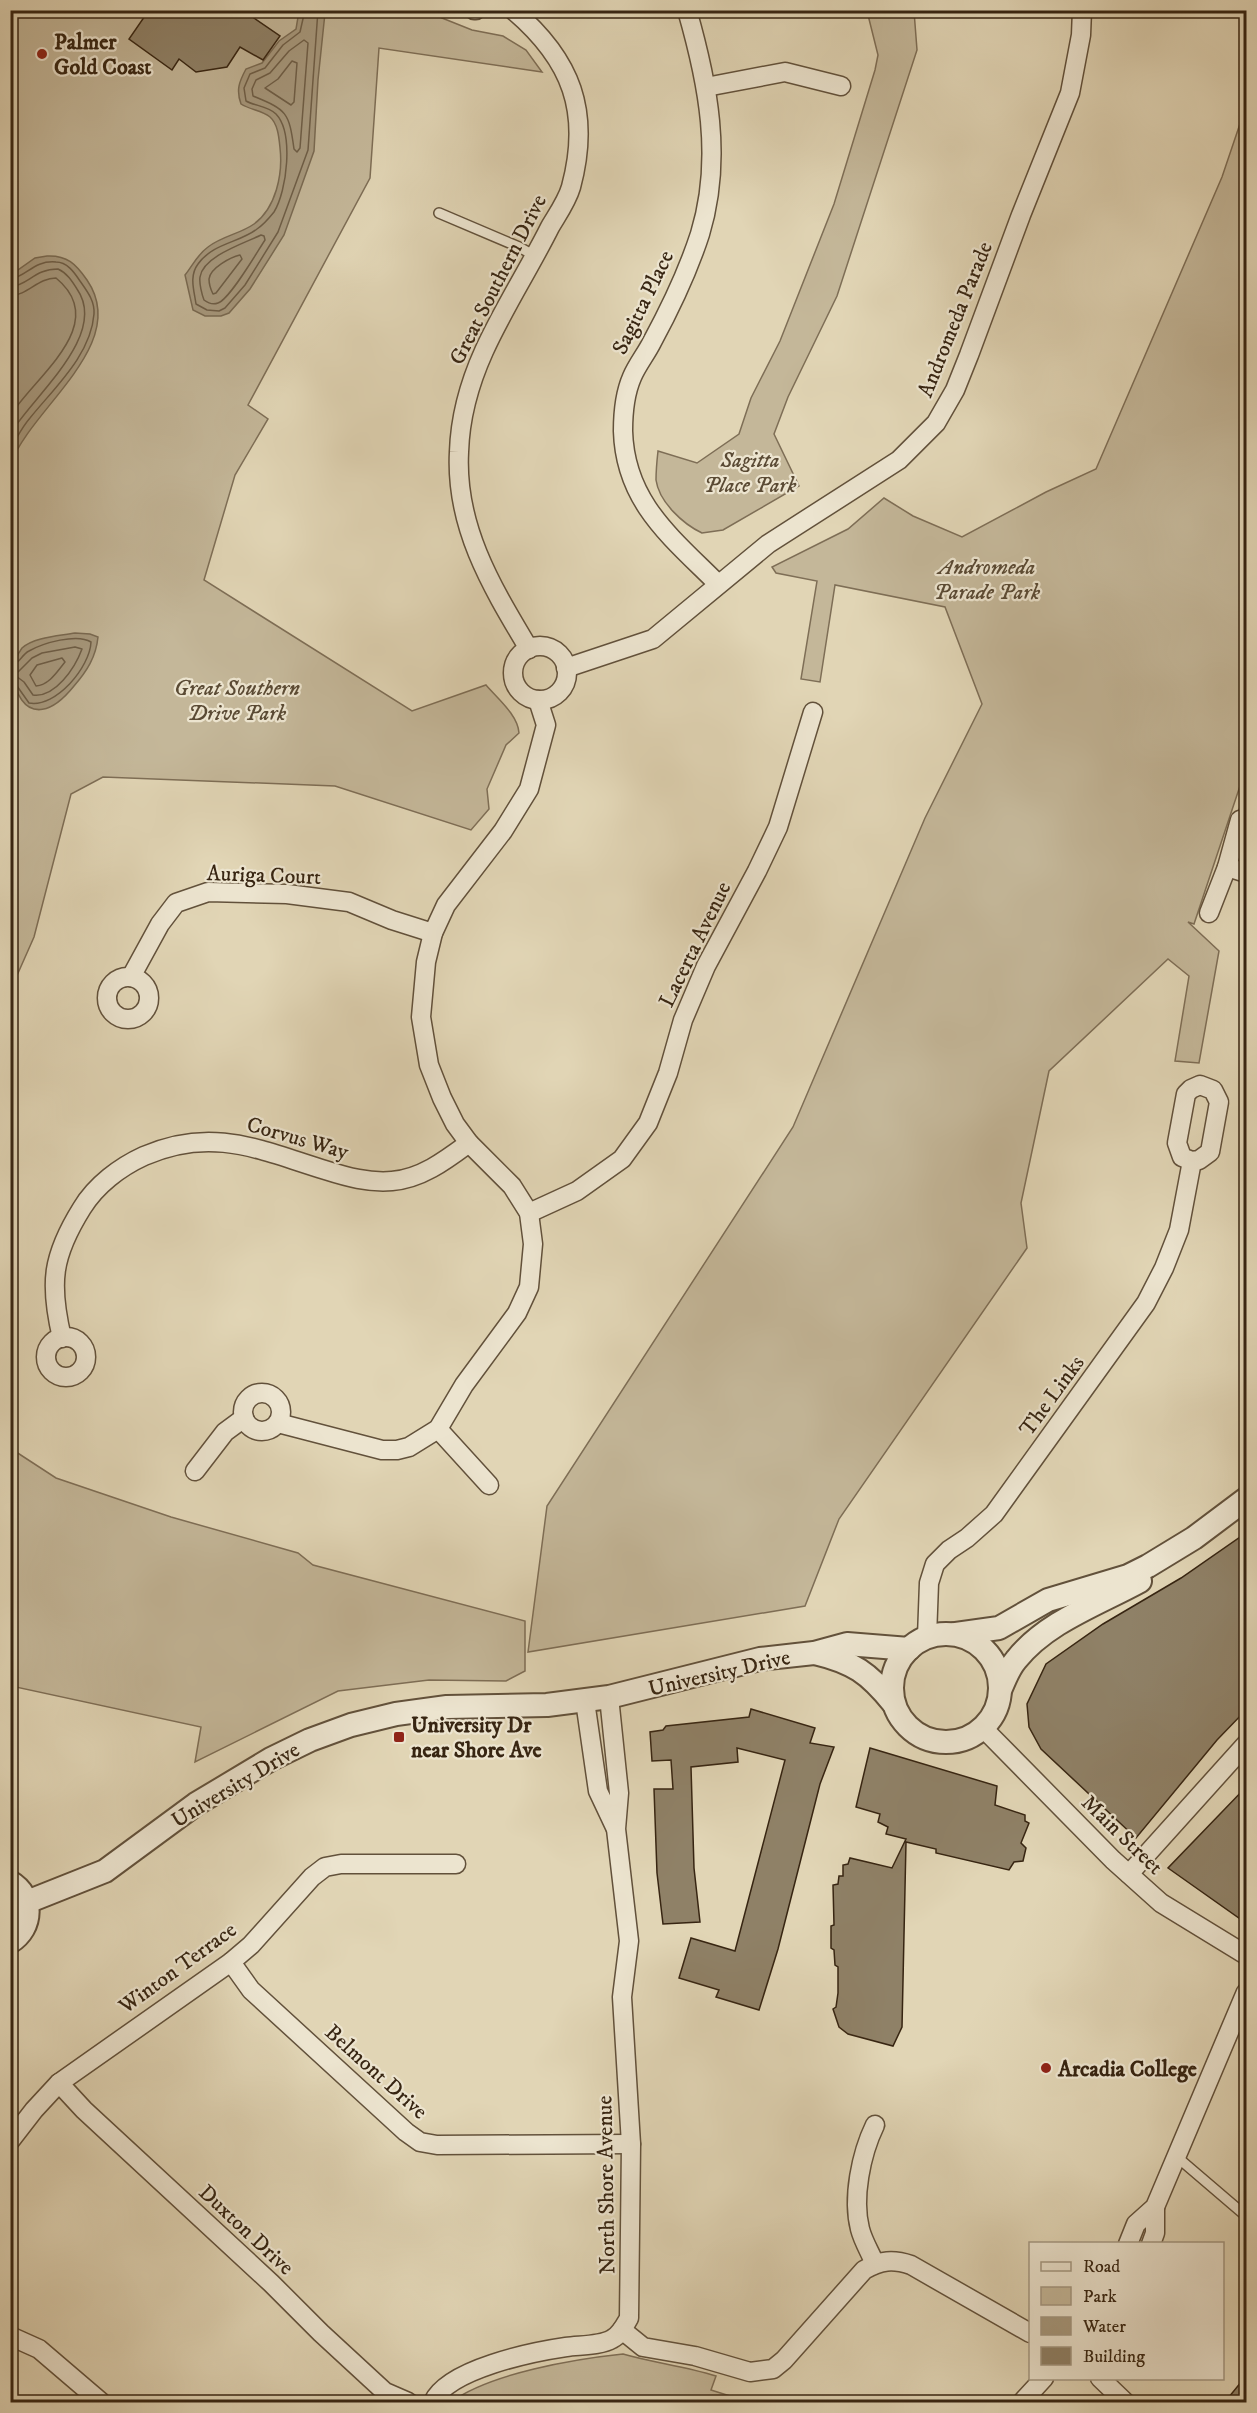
<svg xmlns="http://www.w3.org/2000/svg" width="1257" height="2413" viewBox="0 0 1257 2413" font-family="'IM FELL DW Pica',serif">
<style>
.green{fill:#c4b799;stroke:#7e6e56;stroke-width:1.5}
.water{fill:#a7997e;stroke:#7a6b53;stroke-width:1.5}
.lines{fill:none;stroke-linecap:round;stroke-linejoin:round}
.shore{stroke:#6f5f48;stroke-width:1.5}
.building{fill:#8f8167;stroke:#372512;stroke-width:1.5}
.service-casing{stroke:#62513b;stroke-width:12}
.minor-casing{stroke:#62513b;stroke-width:21}
.tertiary-casing{stroke:#62513b;stroke-width:26}
.service{stroke:#ece4cf;stroke-width:9}
.minor{stroke:#ece4cf;stroke-width:18}
.tertiary{stroke:#ece4cf;stroke-width:22}
.poi-dot{fill:#8f2418;stroke:#ece4cf;stroke-width:2}
.labels{text-anchor:middle;stroke-width:4.5;stroke-linejoin:round;paint-order:stroke}
.poi-label{font-size:22px;font-weight:bold;fill:#372512;stroke:#ece4cf;text-anchor:start}
.street-label{font-size:22px;fill:#372512;stroke:#ece4cf}
.park-label{font-size:22px;font-style:italic;fill:#5a4a34;stroke:#ece4cf}
</style>
<rect width="100%" height="100%" fill="#e1d5b5"/>
<filter id="stains"><feTurbulence type="fractalNoise" baseFrequency=".00333" numOctaves="4"/><feColorMatrix values="0 0 0 0 .2 0 0 0 0 .09 0 0 0 0 .02 0 0 0 .5 -.17"/></filter>
<radialGradient id="worn" r=".72"><stop offset=".6" stop-color="#630" stop-opacity="0"/><stop offset="1" stop-color="#630" stop-opacity=".3"/></radialGradient>
<g class="green">
<path d="M11 11H429L442 18 472 30 503 36 526 50 542 72 379 48 370 178 248 405 268 419 235 475 204 580 412 711 486 685C497 698 518 715 519 733L506 745 487 789 489 809 471 830 335 786 103 777 71 794 34 937 11 989Z"/>
<path d="M867 11H914L917 50 837 296 788 397 774 434 799 486 723 530 702 533C683 524 659 502 656 480 656 471 657 460 658 451L697 463 739 434 751 398 780 341 834 204 875 70 878 55Z"/>
<path d="M1246 106V768L1194 924 1188 922 1219 951 1199 1063 1175 1061 1189 976 1168 959 1049 1071 1021 1203 1027 1248 839 1519 805 1606 528 1652 547 1506 793 1127 925 818 982 704 945 607 835 585 820 682 801 679 817 581 776 573 772 567 848 529 884 498 913 516 962 537 1046 492 1096 469 1222 177Z"/>
<path d="M10 1448 56 1478 171 1517 298 1553 313 1565 525 1621V1671L506 1681 429 1680 338 1691 195 1762 201 1727 11 1686Z"/>
<path d="M623 2354C654 2363 685 2366 716 2376L711 2390 733 2397 739 2402H451C491 2373 575 2359 623 2354Z"/>
</g>
<g class="water">
<path d="M299 11 325 13 318 80 314 151 284 235 250 289 229 313 221 316H205L193 310 185 275C193 265 197 255 208 247 222 236 240 234 254 224 276 208 283 174 280 148 279 138 278 124 270 117 262 110 250 110 241 104 236 90 239 82 246 69L262 63 279 41 296 29Z"/>
<path d="M47 256C67 255 76 264 87 280 131 344 32 407 11 463V275L35 258Z"/>
<path d="M75 633 90 634 98 637C96 657 87 671 74 686 26 746 0 676 22 648 34 637 59 636 75 633Z"/>
</g>
<g class="lines">
<g class="shore">
<path d="M305 10 300 32 283 45 265 68 250 74 244 88 246 101C255 106 268 106 276 114 294 133 287 191 274 212 270 217 263 225 257 229 239 243 213 243 198 264 189 276 194 290 196 304L207 310 219 311 225 308 245 285 278 232 308 150 318 10"/>
<path d="M304 40 308 43 300 148 297 152 294 149C289 112 287 110 253 96L252 89 256 80 270 73 289 51Z"/>
<path d="M292 61 297 63 294 102 291 105 265 88 278 79Z"/>
<path d="M261 235 264 236 265 240C257 252 230 299 218 303 213 305 208 303 204 300 202 295 199 283 200 277 203 256 245 243 261 235Z"/>
<path d="M240 255 242 259 216 293 213 294C211 290 209 283 209 279 210 268 231 257 240 255Z"/>
<path d="M10 279C27 277 33 260 56 262 67 262 74 272 80 281 87 291 95 301 94 314 91 355 54 388 30 418 22 427 17 438 10 449"/>
<path d="M10 287C29 285 34 269 58 269 67 273 72 281 77 289 109 335 33 396 10 434"/>
<path d="M10 296C28 295 38 278 56 278 112 324 34 377 10 416"/>
<path d="M75 647 82 649C75 668 55 698 33 695L24 682 16 676 17 673 32 658 42 653Z"/>
<path d="M62 658 65 662C57 672 49 685 36 686L30 675 37 665Z"/>
<path d="M10 666C20 664 21 655 29 651 43 643 77 633 91 642 90 667 56 708 29 703L17 686 10 684"/>
</g>
</g>
<g class="building">
<path d="M149 10H260L254 18 280 36 263 60 240 47 227 67 196 72 179 59 172 70 129 39Z"/>
<path d="M1246 1533V1710L1217 1740 1136 1838 1041 1749 1029 1727 1027 1704 1046 1664 1103 1624 1181 1578Z"/>
<path d="M751 1709 815 1728 810 1743 834 1747 820 1784 778 1949 759 2010 716 1997 719 1990 679 1978 691 1938 735 1951 785 1760 737 1748 738 1762 691 1767 694 1868 700 1922 663 1924 657 1873 654 1789H673L671 1760 652 1761 650 1732 663 1730 666 1726 749 1717Z"/>
<path d="M870 1748 997 1786 995 1805 1025 1815V1821L1029 1823 1021 1843 1026 1848 1023 1861 1014 1862 1009 1870 936 1853V1849L906 1842 902 2027 893 2046 848 2034 839 2027 833 2009 836 2007 838 1993V1967L835 1965 834 1950 831 1948V1926L834 1925 833 1885 838 1884 839 1876H843V1865L848 1864 850 1858 892 1868 906 1839 886 1834 888 1827 878 1822 880 1814 856 1807Z"/>
<path d="M1246 1787V1923L1168 1868Z"/>
<path d="M1246 2376V2403H1224Z"/>
</g>
<g class="lines">
<g class="service-casing">
<g id="service">
<path d="M439 213 519 247 535 256"/>
<path d="M1240 820 1246 807"/>
<path d="M1177 2157 1246 2216"/>
</g>
</g>
<g class="minor-casing">
<g id="minor">
<path d="M474 10H476"/>
<path d="M513 10C572 60 591 112 571 187 567 201 557 215 550 227 529 269 503 309 484 351 470 382 460 418 459 452 455 527 492 587 529 649"/>
<path d="M687 10C708 83 723 159 700 234 688 271 671 307 652 342 646 354 637 365 632 377 625 393 623 413 623 431 625 502 671 537 718 584"/>
<path d="M706 87 785 72 841 86"/>
<circle cx="540" cy="673" r="27"/>
<path d="M566 668 653 639 768 544 899 460 936 423 955 390 969 355 1021 215 1070 93 1081 35 1082 10"/>
<path d="M1227 867 1246 873"/>
<path d="M1209 913 1227 867 1240 820"/>
<path d="M131 977 160 924 176 903 208 892 287 894 349 902 392 920 433 933"/>
<circle cx="128" cy="998" r="21"/>
<path d="M1200 1085 1213 1090 1219 1102 1210 1152 1199 1160 1192 1161 1182 1157 1177 1143 1186 1094 1191 1089Z"/>
<path d="M529 1213 577 1191 622 1159 648 1123 668 1073 683 1020 706 966 757 871 778 827 813 712"/>
<circle cx="66" cy="1357" r="20"/>
<path d="M62 1338C49 1283 52 1256 82 1208 96 1185 120 1167 144 1156 212 1126 260 1150 325 1170 347 1177 369 1183 392 1181 421 1179 446 1160 469 1143"/>
<circle cx="262" cy="1412" r="19"/>
<path d="M278 1423 382 1450H397L409 1447 438 1429 464 1385 517 1313 529 1287 533 1244 529 1213 512 1186 469 1143 455 1124 442 1098 429 1065 421 1017 426 962 433 933 446 905 503 831 529 789 546 725 538 700"/>
<path d="M438 1429 489 1485"/>
<path d="M195 1471 225 1432 244 1418"/>
<path d="M927 1637 929 1583 935 1564 949 1550 967 1538 994 1514 1146 1303 1164 1268 1179 1230 1192 1161"/>
<path d="M585 1701 598 1791 615 1827"/>
<path d="M983 1728 1113 1860 1161 1903 1246 1955"/>
<path d="M1129 1874 1246 1744"/>
<path d="M231 1962 251 1990 406 2132 420 2142 437 2145 631 2144"/>
<path d="M59 2083 84 2110 271 2283 321 2333 385 2392 408 2402"/>
<path d="M875 2125C861 2154 852 2198 860 2229 863 2241 870 2252 875 2264"/>
<path d="M10 2141 34 2110 59 2083 231 1962 251 1945 312 1877 325 1867 341 1864H456"/>
<path d="M1128 2244 1136 2224 1155 2207 1246 1992"/>
<path d="M1151 2244 1155 2233V2207"/>
<path d="M622 2330 643 2347 695 2356 750 2372 773 2369 784 2360 864 2270C881 2260 893 2259 911 2265L1030 2333"/>
<path d="M10 2336 39 2349 101 2402"/>
<path d="M1100 2378 1125 2402"/>
<path d="M433 2402C448 2369 532 2352 566 2347 580 2345 600 2346 612 2339 620 2335 625 2325 629 2318L631 2144 622 1997 629 1941 616 1829 619 1793 609 1697"/>
<path d="M1022 2402 1044 2378"/>
</g>
</g>
<g class="tertiary-casing">
<g id="tertiary">
<circle cx="946" cy="1688" r="54"/>
<path d="M956 1634 999 1628 1048 1600 1128 1576 1148 1566 1194 1538 1246 1499"/>
<path d="M815 1653C853 1662 869 1673 893 1703"/>
<path d="M1001 1688C1005 1679 1009 1668 1016 1660 1046 1622 1098 1604 1140 1581"/>
<path d="M10 1882C34 1896 33 1928 10 1942"/>
<path d="M27 1902 105 1871 196 1804 271 1759 310 1740 351 1725 396 1714 447 1707 547 1705 609 1697 760 1659 814 1653 847 1644 909 1649"/>
</g>
</g>
<use href="#service" class="service"/>
<use href="#minor" class="minor"/>
<use href="#tertiary" class="tertiary"/>
</g>
<g class="poi-dot">
<circle cx="42" cy="54" r="6"/>
<rect x="393" y="1731" width="12" height="12" rx="3"/>
<circle cx="1046" cy="2068" r="6"/>
</g>
<g class="labels">
<g class="poi-label">
<text x="54" y="49">Palmer<tspan x="54" dy="25">Gold Coast</tspan></text>
<text x="411" y="1732">University Dr<tspan x="411" dy="25">near Shore Ave</tspan></text>
<text x="1058" y="2076">Arcadia College</text>
</g>
<g class="street-label">
<text transform="translate(497 279) rotate(-63)" y="8">Great Southern Drive</text>
<text transform="translate(642 302) rotate(-64)" y="8">Sagitta Place</text>
<text transform="translate(954 319) rotate(-68)" y="8">Andromeda Parade</text>
<text transform="translate(264 874) rotate(2)" y="8">Auriga Court</text>
<text transform="translate(694 944) rotate(-64)" y="8">Lacerta Avenue</text>
<text transform="translate(298 1137) rotate(16)" y="8">Corvus Way</text>
<text transform="translate(1051 1395) rotate(-54)" y="8">The Links</text>
<text transform="translate(719 1672) rotate(-13)" y="8">University Drive</text>
<text transform="translate(235 1784) rotate(-31)" y="8">University Drive</text>
<text transform="translate(1123 1834) rotate(44)" y="8">Main Street</text>
<text transform="translate(177 1967) rotate(-36)" y="8">Winton Terrace</text>
<text transform="translate(377 2071) rotate(42)" y="8">Belmont Drive</text>
<text transform="translate(605 2185) rotate(-91)" y="8">North Shore Avenue</text>
<text transform="translate(247 2229) rotate(43)" y="8">Duxton Drive</text>
</g>
<g class="park-label">
<text x="750" y="467">Sagitta<tspan x="750" dy="25">Place Park</tspan></text>
<text x="987" y="574">Andromeda<tspan x="987" dy="25">Parade Park</tspan></text>
<text x="237" y="695">Great Southern<tspan x="237" dy="25">Drive Park</tspan></text>
</g>
</g>
<rect width="1257" height="2413" fill="none" stroke="#e1d5b5" stroke-width="36"/>
<rect x="12" y="12" width="1233" height="2389" fill="none" stroke="#372512" stroke-width="3"/>
<rect x="18" y="18" width="1221" height="2377" fill="none" stroke="#372512" stroke-width="1.5"/>
<rect x="1029" y="2242" width="195" height="138" fill="#ece4cf" stroke="#a49883" stroke-width="1.5"/>
<rect x="1041" y="2262" width="30" height="9" fill="#ece4cf" stroke="#a49883" stroke-width="1.5"/>
<text x="1083" y="2272" font-size="18" fill="#372512">Road</text>
<rect x="1041" y="2287" width="30" height="18" fill="#c4b799" stroke="#a49883" stroke-width="1.5"/>
<text x="1083" y="2302" font-size="18" fill="#372512">Park</text>
<rect x="1041" y="2317" width="30" height="18" fill="#a7997e" stroke="#a49883" stroke-width="1.5"/>
<text x="1083" y="2332" font-size="18" fill="#372512">Water</text>
<rect x="1041" y="2347" width="30" height="18" fill="#8f8167" stroke="#a49883" stroke-width="1.5"/>
<text x="1083" y="2362" font-size="18" fill="#372512">Building</text>
<rect width="100%" height="100%" filter="url(#stains)"/>
<rect width="100%" height="100%" fill="url(#worn)"/>
</svg>
